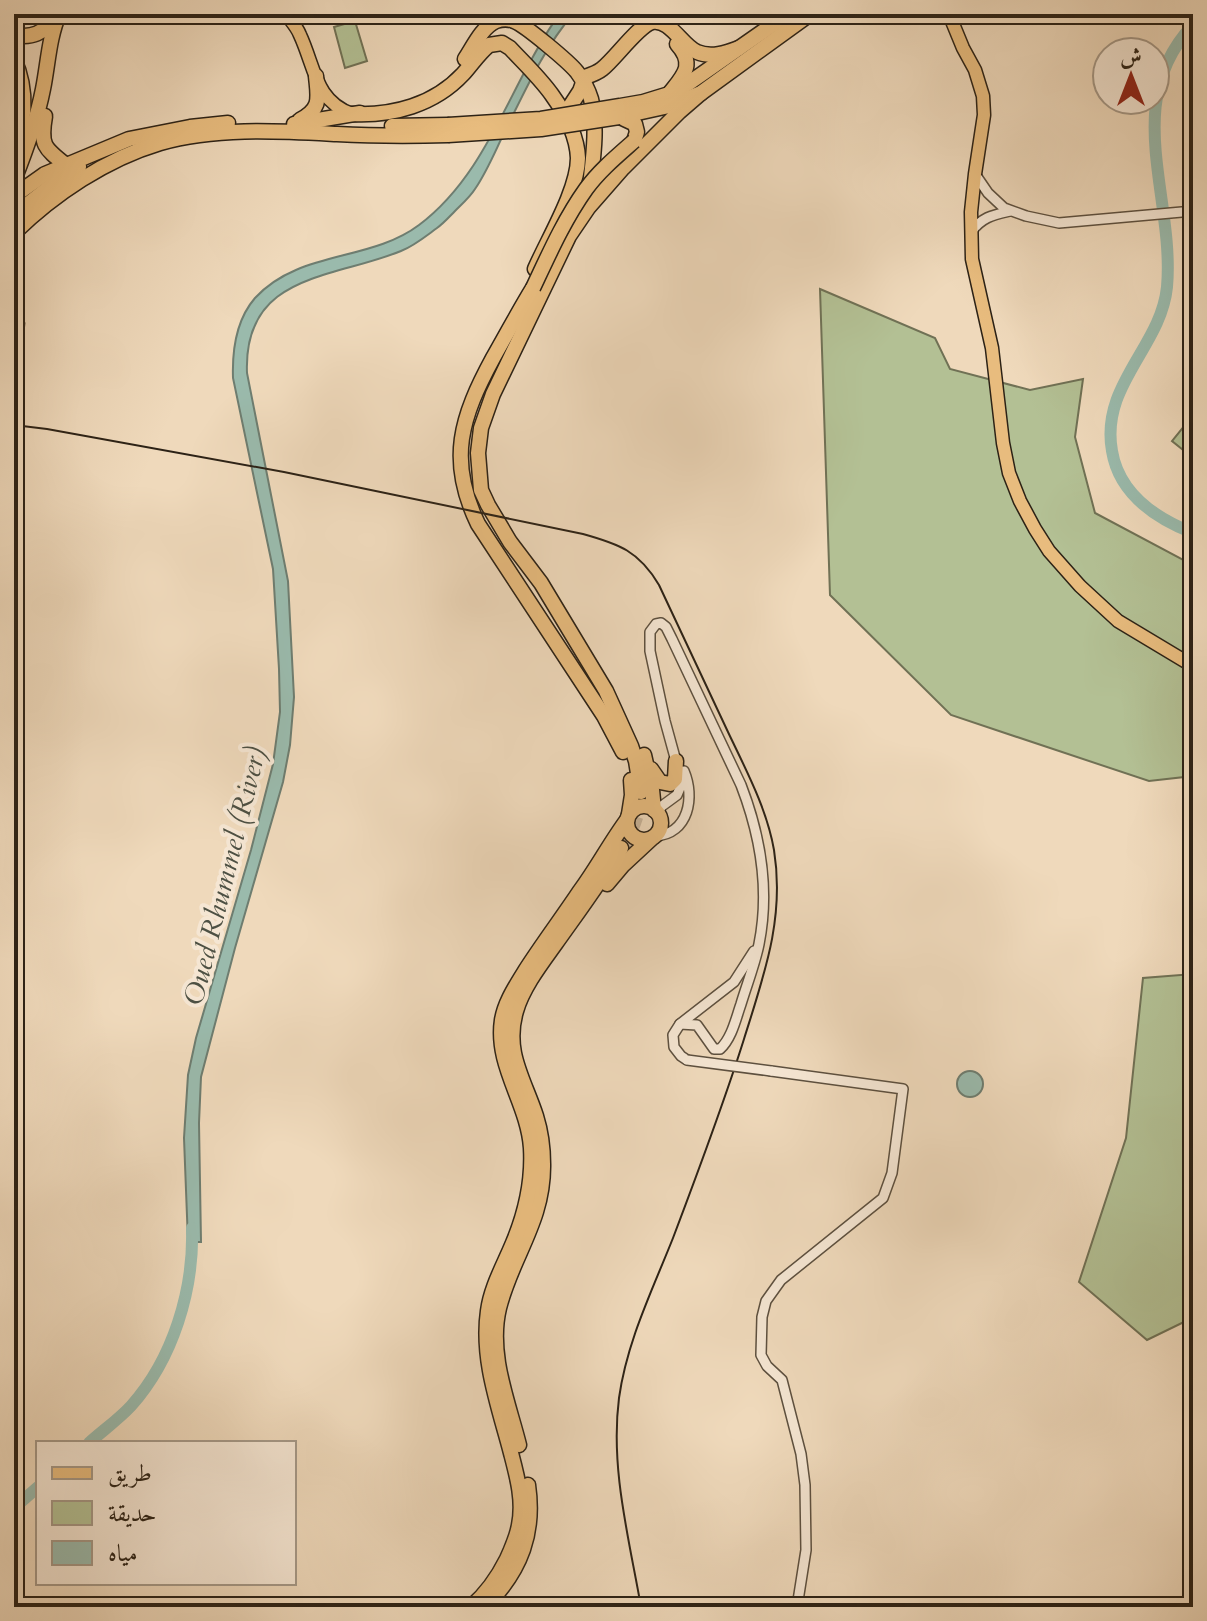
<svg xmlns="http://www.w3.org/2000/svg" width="1207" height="1621" viewBox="0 0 1207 1621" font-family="Cardo,Amiri,serif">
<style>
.green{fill:#b3c094;stroke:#707155;stroke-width:2}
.water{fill:#9abaac;stroke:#6e7d70;stroke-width:2}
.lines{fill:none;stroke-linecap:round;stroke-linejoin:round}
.river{stroke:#9abaac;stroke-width:12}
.highway-tunnel{stroke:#c8b49a;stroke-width:14;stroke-dasharray:14 7;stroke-linecap:butt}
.minor-casing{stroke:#5d503f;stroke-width:12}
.major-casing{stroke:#2c2216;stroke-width:15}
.highway-casing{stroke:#2c2216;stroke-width:17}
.minor{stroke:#f5e6d3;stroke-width:9}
.major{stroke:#e8bc7e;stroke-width:12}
.highway{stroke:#e8bc7e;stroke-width:14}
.tram{stroke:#2c2216;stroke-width:2}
.minor-bridge-casing{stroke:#5d503f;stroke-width:12;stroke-linecap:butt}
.highway-bridge-casing{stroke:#2c2216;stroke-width:17;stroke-linecap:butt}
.minor-bridge{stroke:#f5e6d3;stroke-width:9}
.highway-bridge{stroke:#e8bc7e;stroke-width:14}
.labels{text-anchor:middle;stroke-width:8;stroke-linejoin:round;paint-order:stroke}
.water-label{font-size:28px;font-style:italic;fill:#4d5043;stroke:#f5e6d3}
</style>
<rect width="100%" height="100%" fill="#efd9bb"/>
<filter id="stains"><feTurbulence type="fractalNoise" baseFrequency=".0025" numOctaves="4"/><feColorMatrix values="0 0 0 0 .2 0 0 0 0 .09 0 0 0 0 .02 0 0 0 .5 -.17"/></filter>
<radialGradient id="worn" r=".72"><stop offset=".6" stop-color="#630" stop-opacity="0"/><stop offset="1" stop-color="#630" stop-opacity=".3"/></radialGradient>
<g class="green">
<path d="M355 21 367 61 345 68 334 27Z"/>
<path d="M820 289 935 338 950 369 1030 390 1083 379 1075 437 1095 513 1193 565V776L1149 781 951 715 830 595Z"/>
<path d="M1193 415V458L1172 441Z"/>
<path d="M1193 974V1246L1188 1320 1147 1340 1079 1282 1126 1138 1143 978Z"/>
</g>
<g class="water">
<path d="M560 14H573C544 48 526 89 506 129 496 149 488 170 475 189 470 197 462 204 455 211 449 217 444 223 437 228 426 236 414 246 401 251 333 279 243 273 247 373L288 581 294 697 290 745 283 782 235 948 201 1077 199 1123 201 1242H188L184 1138 188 1075 196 1038 251 850 273 764 280 712 279 669 273 569 233 378C232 349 236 320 255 298 299 250 370 262 419 225 471 186 496 126 525 71 536 52 546 31 560 14Z"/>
<circle cx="970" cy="1084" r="13"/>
</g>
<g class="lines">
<g class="river">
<path d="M1193 25C1120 101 1175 197 1167 287 1161 347 1100 385 1112 451 1119 494 1155 518 1193 533"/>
<path d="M89 1443C102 1431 118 1420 131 1406 173 1359 194 1290 192 1228"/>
<path d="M14 1508 38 1487"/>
</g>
<path class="highway-tunnel" d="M621 848C633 830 639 813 641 792"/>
<g class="minor-casing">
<g id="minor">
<path d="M1193 111V126"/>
<path d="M975 174 988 193 1004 208 1026 216 1059 223 1193 211"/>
<path d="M971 232C982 217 993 215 1010 211"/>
<path d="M657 812 662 806 677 795 682 783 665 721 650 651V632L656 624 661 623 666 627 672 639 741 785C761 837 770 889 759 944 755 964 747 984 741 1004 736 1018 732 1038 720 1049H714L697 1025 680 1024"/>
<path d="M655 836C689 834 695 797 684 771"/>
<path d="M687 1060 681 1056 674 1047 673 1035 680 1024 734 982 754 951"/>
<path d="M771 1071 903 1089 892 1173 883 1198 781 1280 766 1301 762 1317 761 1355 767 1366 782 1380 801 1454 805 1485 806 1550 797 1607"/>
</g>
</g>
<g class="major-casing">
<g id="major">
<path d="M286 14C291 21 297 27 300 35 315 67 315 101 352 114"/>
<path d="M949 14 963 48 975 70 983 96 984 115 975 174 971 212 972 259 992 348 1003 443 1009 473 1020 501 1035 529 1049 551 1080 586 1118 621 1193 666"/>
</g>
</g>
<g class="highway-casing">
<g id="highway">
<path d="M14 35C32 38 44 34 53 17"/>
<path d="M14 59C29 92 24 125 14 158"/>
<path d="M465 59C473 47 482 27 496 21 502 19 509 19 514 21 525 25 569 62 577 72 583 80 588 89 591 99 598 127 593 158 590 186"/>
<path d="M669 94C683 76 696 65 677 44"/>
<path d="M620 106 643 102 669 94 689 83 788 14"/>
<path d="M352 114C393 116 434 105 463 74 472 64 479 53 489 45L502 43 510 48C524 63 540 78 552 95 565 113 577 135 578 158 578 190 548 239 535 269"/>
<path d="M565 114 580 91 585 77C591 75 597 73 602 69 615 59 638 26 652 22 670 18 682 46 697 52 711 58 726 53 739 48"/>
<path d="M45 116C40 145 44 148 66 165"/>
<path d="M619 117 669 106 701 93 810 14"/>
<path d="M620 117 635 124 637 132 634 141"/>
<path d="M300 120C322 108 318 98 316 76"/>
<path d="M294 124 360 113"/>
<path d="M392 126 448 125"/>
<path d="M14 180C26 150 37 120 43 89 48 64 49 37 59 14"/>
<path d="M14 196 45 174 129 139 190 127 228 123"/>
<path d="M14 215 52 185 79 167"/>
<path d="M14 233C54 194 106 159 160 143 216 127 279 131 337 134 374 136 411 136 448 135"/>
<path d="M533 288C519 311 506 335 493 358 461 417 447 460 478 524L604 716 623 752"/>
<path d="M14 323 17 324"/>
<path d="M644 755 652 790 654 810"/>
<path d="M651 769 660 782 670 784 675 779 676 761"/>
<path d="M641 792 636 761 631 746 606 691 541 583 510 542 488 505 481 490 478 453 481 428 493 394 569 236 588 208 623 168 679 112 701 93"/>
<circle cx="644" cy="823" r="17"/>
<path d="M629 814 632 795 631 780"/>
<path d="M607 884 623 865 651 839"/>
<path d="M519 1445C508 1401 488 1354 499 1308 512 1256 544 1221 543 1164 543 1148 541 1132 536 1116 524 1079 504 1052 516 1011 523 987 541 964 556 943 578 912 601 881 621 848"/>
<path d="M488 1604C521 1569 535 1533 528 1485"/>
<path d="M471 1607C486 1594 498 1577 507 1559 512 1548 517 1537 519 1525 524 1501 517 1476 511 1453 499 1407 481 1359 488 1311 491 1287 504 1265 513 1243 526 1212 533 1182 531 1148 528 1103 495 1066 502 1020 505 1002 516 986 525 971 543 943 562 918 580 891 597 868 610 843 627 820"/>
</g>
</g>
<use href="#minor" class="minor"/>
<use href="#major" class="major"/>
<use href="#highway" class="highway"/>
<path class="tram" d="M14 425 47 429 284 472 583 534C619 544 639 551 659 585 682 634 705 683 728 732 746 770 767 809 774 850 785 918 764 975 744 1039 723 1106 698 1172 673 1238 652 1291 627 1341 619 1398 610 1468 629 1538 641 1607"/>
<g class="minor-bridge-casing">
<path id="minor-bridge" d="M687 1060 771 1071"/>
</g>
<g class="highway-bridge-casing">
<g id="highway-bridge">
<path d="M448 125 541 119 620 106"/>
<path d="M448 135 541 129 619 117"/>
<path d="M533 288C549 254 564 220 586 189 599 171 617 156 634 141"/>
</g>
</g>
<use href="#minor-bridge" class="minor-bridge"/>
<use href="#highway-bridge" class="highway-bridge"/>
</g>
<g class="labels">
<g class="water-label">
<text transform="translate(224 876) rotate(-76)" y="10">Oued Rhummel (River)</text>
</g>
</g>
<rect width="1207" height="1621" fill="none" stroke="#efd9bb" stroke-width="48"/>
<rect x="16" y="16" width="1175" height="1589" fill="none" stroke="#2c2216" stroke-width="4"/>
<rect x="24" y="24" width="1159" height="1573" fill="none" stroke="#2c2216" stroke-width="2"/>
<rect x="36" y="1441" width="260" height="144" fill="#f5e6d3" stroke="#a59887" stroke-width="2"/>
<rect x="52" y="1467" width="40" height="12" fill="#e8bc7e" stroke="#a59887" stroke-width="2"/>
<text x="108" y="1481" font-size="24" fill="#2c2216">طريق</text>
<rect x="52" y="1501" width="40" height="24" fill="#b3c094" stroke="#a59887" stroke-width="2"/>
<text x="108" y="1521" font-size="24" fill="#2c2216">حديقة</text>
<rect x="52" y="1541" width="40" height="24" fill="#9abaac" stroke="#a59887" stroke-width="2"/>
<text x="108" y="1561" font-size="24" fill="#2c2216">مياه</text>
<g transform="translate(1131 76)"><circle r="38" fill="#f5e6d3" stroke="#a59887" stroke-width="2"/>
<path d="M0-6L14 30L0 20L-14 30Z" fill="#8f2418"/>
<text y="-12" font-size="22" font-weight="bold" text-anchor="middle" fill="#2c2216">ش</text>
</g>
<rect width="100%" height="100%" filter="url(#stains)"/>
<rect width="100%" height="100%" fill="url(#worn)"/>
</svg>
